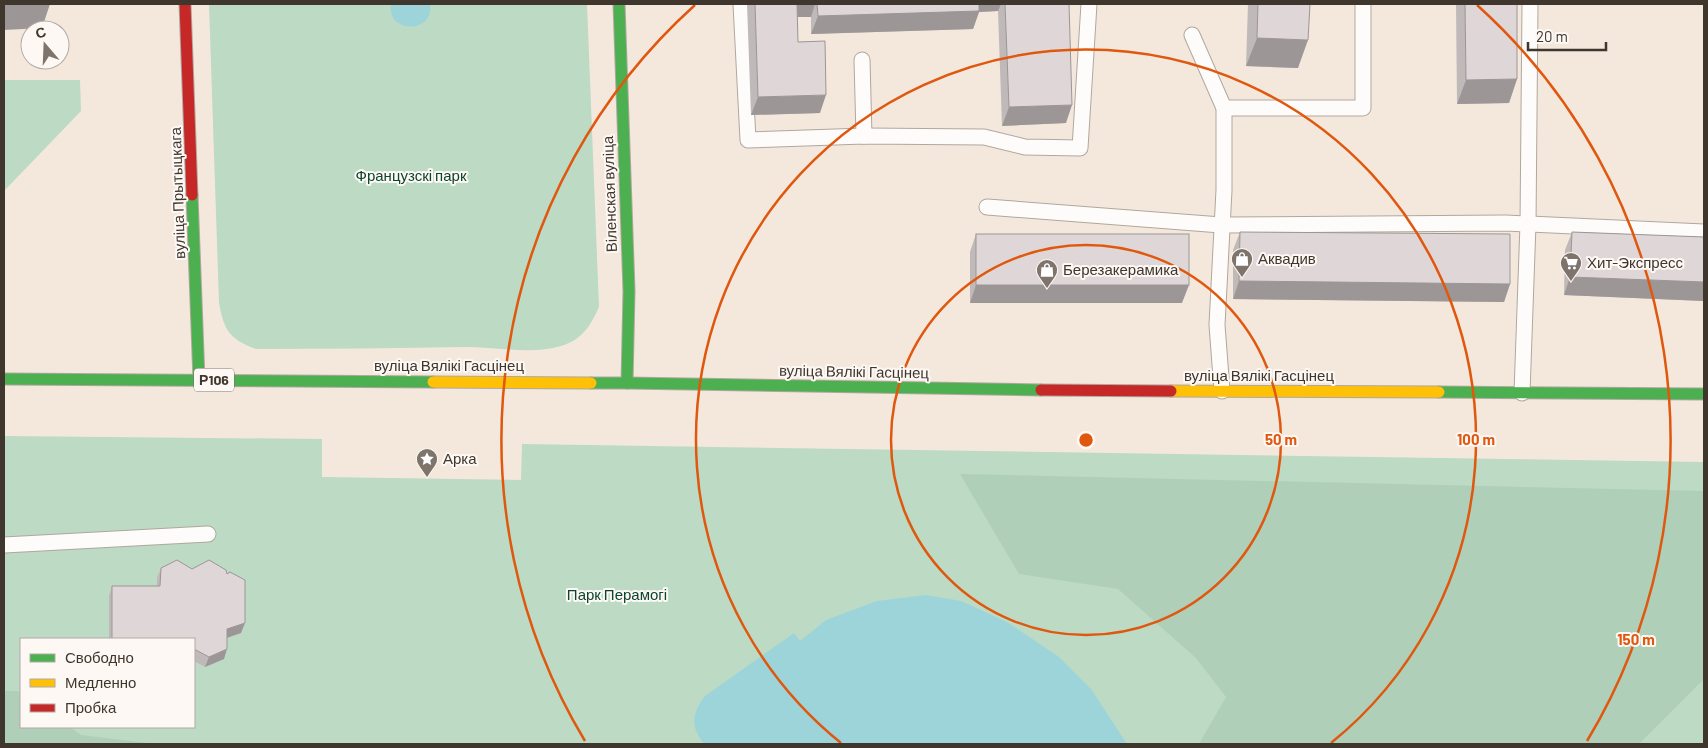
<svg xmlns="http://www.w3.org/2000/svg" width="1708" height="748" viewBox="0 0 1708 748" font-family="Barlow,sans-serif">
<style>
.green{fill:#bcdac4;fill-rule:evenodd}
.forest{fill:#b0cfb9}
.water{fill:#9dd4da}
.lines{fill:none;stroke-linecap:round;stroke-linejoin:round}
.lane-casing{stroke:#b0a79e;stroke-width:17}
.fast-casing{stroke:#b0a79e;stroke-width:13}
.slow-casing{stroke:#b0a79e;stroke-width:13}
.jam-casing{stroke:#b0a79e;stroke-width:13}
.lane{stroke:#fdfcfa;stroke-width:15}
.fast{stroke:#4caf50;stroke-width:11}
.slow{stroke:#ffc107;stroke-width:11}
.jam{stroke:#c62828;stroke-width:11}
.wall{fill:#c0b9b9}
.shaded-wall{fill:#9c9696}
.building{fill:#dfd7d7;stroke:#9c9696}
.ring{fill:none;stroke:#e0570e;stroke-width:2.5}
.labels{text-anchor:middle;stroke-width:4;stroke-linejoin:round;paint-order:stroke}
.shield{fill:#fdf8f4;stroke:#787069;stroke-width:1}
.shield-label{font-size:14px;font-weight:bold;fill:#3f362e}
.park-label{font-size:15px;fill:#0b442f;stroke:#fdf8f4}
.street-label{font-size:15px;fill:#3f362e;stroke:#fdf8f4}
.poi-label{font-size:15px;fill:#3f362e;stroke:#fdf8f4;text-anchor:start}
.centre{fill:#e0570e;stroke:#fdf8f4;stroke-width:2.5}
.ring-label{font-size:15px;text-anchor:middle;font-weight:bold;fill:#e0570e;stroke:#fdf8f4;stroke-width:4;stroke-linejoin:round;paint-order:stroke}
</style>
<rect width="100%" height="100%" fill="#f4e8dd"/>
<g class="green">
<path d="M209 4H587L599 307C591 325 582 340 561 346 532 355 497 347 466 347 396 348 326 349 256 349 229 339 224 330 219 303Z"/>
<path d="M4 80H80L81 111 4 191Z"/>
<path d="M4 436 322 439V477L521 480 522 444 1704 462V744H4ZM21 639H194V727H21Z"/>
</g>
<g class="forest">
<path d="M960 474 1704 491V679L1639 744H1201L1200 742 1226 697 1196 658 1118 589 1019 574Z"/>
<path d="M4 691H18L21 694V727H70L81 735 155 744H4Z"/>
</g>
<g class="water">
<path d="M391 4H430C435 34 386 34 391 4Z"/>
<path d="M926 595 961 601 1007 622 1059 657 1091 689 1127 744H704C690 726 692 714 705 696L794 633 800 641 826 620 877 601Z"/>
</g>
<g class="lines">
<g class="lane-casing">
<g id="lane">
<path d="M741 4 748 140 864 136 984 137 1025 147 1080 148 1089 4"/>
<path d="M1192 35 1224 108V190L1217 325 1222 391"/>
<path d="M862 60 864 136"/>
<path d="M1224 108H1363V4"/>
<path d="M987 207 1221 225 1506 223 1704 232"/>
<path d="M1522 393 1528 224 1530 4"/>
<path d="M4 545 208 534"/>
</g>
</g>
<g class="fast-casing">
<g id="fast">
<path d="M192 195 199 380"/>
<path d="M4 379 433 382"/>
<path d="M591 383H627L629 291 619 4"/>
<path d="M627 383 1041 390"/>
<path d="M1439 392 1704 394"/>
</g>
</g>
<g class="slow-casing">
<g id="slow">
<path d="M433 382 591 383"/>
<path d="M1171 391 1439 392"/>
</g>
</g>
<g class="jam-casing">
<g id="jam">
<path d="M185 4 192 195"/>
<path d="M1041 390 1171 391"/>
</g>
</g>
<use href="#lane" class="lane"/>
<use href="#fast" class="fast"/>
<use href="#slow" class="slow"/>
<use href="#jam" class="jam"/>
</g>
<g class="wall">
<path d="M747 4H1069L1066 123 1002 126 998 11 979 12 973 29 811 34V17H797L798 42 820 113 751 115Z"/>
<path d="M1248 4H1310L1298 68 1246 66Z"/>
<path d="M1456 4H1517V79L1509 103 1457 104Z"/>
<path d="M1240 232 1510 284 1504 302 1233 299V250Z"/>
<path d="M1572 232 1704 237V301L1564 295 1565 250Z"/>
<path d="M976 234 1182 303H970V252Z"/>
<path d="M161 568 192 569 227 574 241 633 227 638 224 659 205 667 194 661V639H109V596L112 586H157V578Z"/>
</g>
<g class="shaded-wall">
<path d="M4 4H50L42 28 4 30Z"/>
<path d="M795 4H815L811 17H790Z"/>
<path d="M975 4H1001L998 11 979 12 973 29 811 34 818 16Z"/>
<path d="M1257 38 1308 40 1298 68 1246 66Z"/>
<path d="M1517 79 1509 103 1457 104 1466 80Z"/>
<path d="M826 95 820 113 751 115 758 97Z"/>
<path d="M1072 105 1066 123 1002 126 1009 107Z"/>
<path d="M1570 277 1704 282V301L1564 295Z"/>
<path d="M1239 281 1510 284 1504 302 1233 299Z"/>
<path d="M976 285H1189L1182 303H970Z"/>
<path d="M245 623 241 633 223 639 227 629Z"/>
<path d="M227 649 224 659 205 667 209 657Z"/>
</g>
<g class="building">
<path d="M755 4H797L798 42 825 41 826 95 758 97Z"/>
<path d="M817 4H979V11L818 16Z"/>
<path d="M1005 4H1069L1072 105 1009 107Z"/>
<path d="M1258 4H1310L1308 40 1257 38Z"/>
<path d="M1465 4H1517V79L1466 80Z"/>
<path d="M1240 232 1510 234V284L1239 281Z"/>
<path d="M1572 232 1704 237V282L1570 277Z"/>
<rect x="976" y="234" width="213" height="51"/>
<path d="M177 560 192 569 209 560 226 570 227 574 230 572 245 580V623L227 629V649L209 657 194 649V650V639H112V586H160L161 568Z"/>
</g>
<g class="ring">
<circle cx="1086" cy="440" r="195"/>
<path d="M841 743A390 390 0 1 1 1331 743"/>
<path d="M585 741A585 585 0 0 1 695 5M1477 5A585 585 0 0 1 1587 741"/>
</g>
<defs>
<g id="shop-pin" transform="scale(1.125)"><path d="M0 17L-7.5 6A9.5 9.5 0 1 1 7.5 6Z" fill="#7e746b" stroke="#fdf8f4"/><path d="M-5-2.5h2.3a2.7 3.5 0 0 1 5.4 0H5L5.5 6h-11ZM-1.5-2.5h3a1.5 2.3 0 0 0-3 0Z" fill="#fff"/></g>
<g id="supermarket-pin" transform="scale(1.125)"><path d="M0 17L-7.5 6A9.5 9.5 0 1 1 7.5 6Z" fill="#7e746b" stroke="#fdf8f4"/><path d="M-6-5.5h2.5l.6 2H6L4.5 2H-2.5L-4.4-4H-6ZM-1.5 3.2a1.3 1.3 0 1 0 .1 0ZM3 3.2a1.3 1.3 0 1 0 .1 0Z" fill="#fff"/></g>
<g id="sight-pin" transform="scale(1.125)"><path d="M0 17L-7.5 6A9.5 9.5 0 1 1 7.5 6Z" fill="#7e746b" stroke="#fdf8f4"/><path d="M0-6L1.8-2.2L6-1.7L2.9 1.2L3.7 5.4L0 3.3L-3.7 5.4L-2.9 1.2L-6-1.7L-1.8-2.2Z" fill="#fff"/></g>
</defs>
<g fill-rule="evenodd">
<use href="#shop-pin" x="1242" y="259"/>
<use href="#supermarket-pin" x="1571" y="263"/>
<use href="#shop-pin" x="1047" y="270"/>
<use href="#sight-pin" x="427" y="459"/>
</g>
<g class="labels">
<rect class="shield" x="194" y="368.5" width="40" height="23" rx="4"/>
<g class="shield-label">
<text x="214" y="385">Р106</text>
</g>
<g class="park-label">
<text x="411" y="181">Французскі парк</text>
<text x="617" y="600">Парк Перамогі</text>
</g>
<g class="street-label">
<text transform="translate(178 193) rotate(-92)" y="5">вуліца Прытыцкага</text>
<text transform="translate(610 194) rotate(-92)" y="5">Віленская вуліца</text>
<text x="449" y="371">вуліца Вялікі Гасцінец</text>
<text transform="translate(854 372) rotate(1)" y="5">вуліца Вялікі Гасцінец</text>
<text x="1259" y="381">вуліца Вялікі Гасцінец</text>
</g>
<g class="poi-label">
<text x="1258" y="264">Аквадив</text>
<text x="1587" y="268">Хит-Экспресс</text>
<text x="1063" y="275">Березакерамика</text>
<text x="443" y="464">Арка</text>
</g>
</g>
<circle cx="1086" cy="440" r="8" class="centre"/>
<g class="ring-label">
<text x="1281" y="445">50 m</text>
<text x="1476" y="445">100 m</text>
<text x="1636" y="645">150 m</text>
</g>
<rect width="1708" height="748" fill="none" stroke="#3f362e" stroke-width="10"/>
<rect x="20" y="638" width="175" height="90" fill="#fdf8f4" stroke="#b1aaa5"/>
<rect x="30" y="654" width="25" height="8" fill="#4caf50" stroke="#b1aaa5"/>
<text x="65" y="663" font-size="15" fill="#3f362e">Свободно</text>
<rect x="30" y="679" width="25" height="8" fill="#ffc107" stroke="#b1aaa5"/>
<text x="65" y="688" font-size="15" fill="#3f362e">Медленно</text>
<rect x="30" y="704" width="25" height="8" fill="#c62828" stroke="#b1aaa5"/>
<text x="65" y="713" font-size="15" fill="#3f362e">Пробка</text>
<g transform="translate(45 45) rotate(341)"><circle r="24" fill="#fdf8f4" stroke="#b1aaa5"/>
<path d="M0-4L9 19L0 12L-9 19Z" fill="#7e746b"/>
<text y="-8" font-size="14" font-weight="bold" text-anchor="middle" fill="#3f362e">С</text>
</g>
<path d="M1528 42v8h78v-8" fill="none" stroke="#3f362e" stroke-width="2.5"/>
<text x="1536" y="42" font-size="15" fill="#3f362e" stroke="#fdf8f4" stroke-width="4" paint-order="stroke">20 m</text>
</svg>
